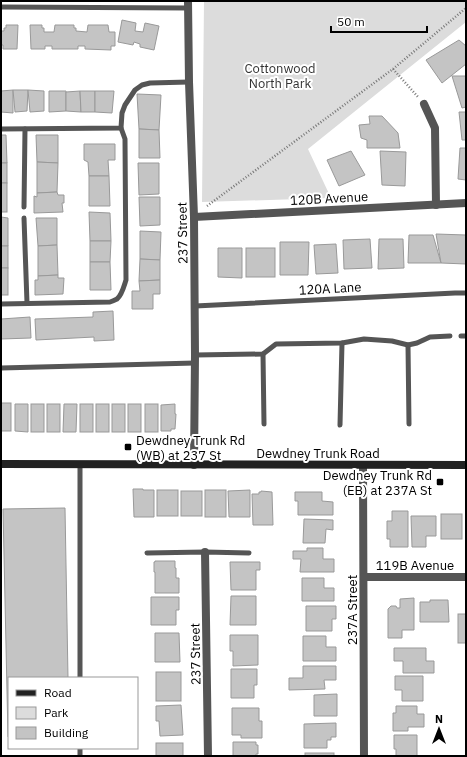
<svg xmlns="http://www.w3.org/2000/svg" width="467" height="757" viewBox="0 0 467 757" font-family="'IBM Plex Sans',sans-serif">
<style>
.green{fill:#dcdcdc}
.building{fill:#c4c4c4;stroke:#999}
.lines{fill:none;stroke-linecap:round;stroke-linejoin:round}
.path{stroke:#777;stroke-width:2.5;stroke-dasharray:1 2;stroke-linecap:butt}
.service{stroke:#555;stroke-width:5}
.minor{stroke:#555;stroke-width:8}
.secondary{stroke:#222;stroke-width:8}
.poi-dot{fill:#000;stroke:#fff;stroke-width:1.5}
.labels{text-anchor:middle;stroke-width:4;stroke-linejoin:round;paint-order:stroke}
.park-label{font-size:13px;fill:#333;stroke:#fff}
.street-label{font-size:13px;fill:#000;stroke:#fff}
.poi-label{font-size:13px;fill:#000;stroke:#fff;text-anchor:start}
</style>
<rect width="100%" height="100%" fill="#fff"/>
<path class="green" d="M204 1H466V22L308 149 331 198 202 202Z"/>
<g class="building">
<path d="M122 20 136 23 135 31 143 32 145 23 159 26 154 50 140 47V44L134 42 133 45 118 42Z"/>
<path d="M6 25H18L17 49H3V45H1V31H4V28H6Z"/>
<path d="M30 25H42V28H44V32H54L55 25H74V28H76V31L87 32 88 25H108L109 32H115V46H111V50L85 49V46H78V49H52V46H45V49H31Z"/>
<path d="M459 40 466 46V64L442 83 426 60Z"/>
<path d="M452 76H466V107L462 108Z"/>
<path d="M13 90V113L1 112V91Z"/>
<path d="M13 90H28L27 111 15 112Z"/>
<path d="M28 90 44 91V111L30 112Z"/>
<path d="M49 91H66V111L49 112Z"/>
<path d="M80 91 81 112 66 111V92Z"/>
<path d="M80 91H95V112H81Z"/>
<path d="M95 91H114L112 113 95 112Z"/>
<path d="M137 94 161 95 159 130 139 129Z"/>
<path d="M459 112H466V140H462Z"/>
<path d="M369 116H382L398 133 400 148H367V140L361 138 359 125 370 124Z"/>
<path d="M139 129 159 130 160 158H139Z"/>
<path d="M1 135H6L7 163H1Z"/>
<path d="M36 135H58V163L37 162Z"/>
<path d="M84 144H115V160H108L109 176H89L88 162 84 160Z"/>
<path d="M460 148H466V180L458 179Z"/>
<path d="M351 151 365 175 339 186 327 160Z"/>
<path d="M380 151 406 152 405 186 382 185Z"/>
<path d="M37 162 58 163 57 192 37 193Z"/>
<rect x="1" y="163" width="6" height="20"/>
<path d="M138 163H159V194L139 195Z"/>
<path d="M89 176H109L110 206H89Z"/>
<rect x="1" y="183" width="6" height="29"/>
<path d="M57 192 58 195H64V203H62L63 212 34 213V196L37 197V193Z"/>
<path d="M139 197H160V225L140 226Z"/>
<path d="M89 212 110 213 111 241H90Z"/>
<path d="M1 217 8 218V246H1Z"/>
<path d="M36 218H57V245L38 246Z"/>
<path d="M140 231 161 232 160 260 140 259Z"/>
<path d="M436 234 466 235V264L441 263Z"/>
<path d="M409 235H433L441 263H408Z"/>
<path d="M370 239 372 268 344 269 343 240Z"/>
<path d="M379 239H403L404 268 378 269Z"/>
<path d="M90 241H111L110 262H90Z"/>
<path d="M280 242H309L308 275H280Z"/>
<path d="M336 244 338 273 316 274 314 245Z"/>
<path d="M57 245 58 275 38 276V246Z"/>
<rect x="1" y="246" width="7" height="22"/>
<path d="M218 248H242V278L218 277Z"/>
<rect x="246" y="248" width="29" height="29"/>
<path d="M140 259 160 260V280L139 281Z"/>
<path d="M90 262H110L111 290H90Z"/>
<rect x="1" y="268" width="7" height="27"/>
<path d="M58 275V278H64L63 294 35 295V280H38V276Z"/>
<path d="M160 280V294H153V309H132V291H140L139 281Z"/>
<path d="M113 311 114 340 94 341V337L36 340 35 319 93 317V312Z"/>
<path d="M30 317 31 338 1 339V319Z"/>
<rect x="1" y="403" width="10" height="28"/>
<path d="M15 404H28V432L15 431Z"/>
<rect x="31" y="404" width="13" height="28"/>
<rect x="47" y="404" width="13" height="28"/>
<path d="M64 404H77L76 432H63Z"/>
<rect x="80" y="404" width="13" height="28"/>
<rect x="96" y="404" width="13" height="28"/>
<rect x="112" y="404" width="13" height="28"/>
<rect x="128" y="404" width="13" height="28"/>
<rect x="145" y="404" width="13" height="28"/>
<path d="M175 404V414H176L175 429H171V431H161V405Z"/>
<path d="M133 489H143V490H154V517H134Z"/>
<rect x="157" y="490" width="21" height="26"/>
<rect x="205" y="490" width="21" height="27"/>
<path d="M250 490V517H229L228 491Z"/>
<rect x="181" y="491" width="21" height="25"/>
<path d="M261 491 272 492 273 525H253L252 494H259V492H261Z"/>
<path d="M295 492H322V501L333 502V515H298V501H295Z"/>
<path d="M65 508 68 678H9V737H8L3 509Z"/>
<path d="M392 511H408V547H390V539H387V521H392Z"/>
<rect x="441" y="514" width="21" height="25"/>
<path d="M411 516H436V536H426V547H412Z"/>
<path d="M304 519 333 520V530L326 529 325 543H303Z"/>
<path d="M307 548H323V559H334V572H300L301 559H293V551H307Z"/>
<path d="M155 561H175V568H176V578H179V593H155V572H154V562H155Z"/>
<path d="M230 562H260V570H256V590H231Z"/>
<path d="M302 578H324V588H334V601H302Z"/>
<path d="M231 596H256V625H230Z"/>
<path d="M151 597H179V610H176V625H151Z"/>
<path d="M414 598V630H402V638H388V609L391 606H396L397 608H400V599Z"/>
<path d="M430 600H448L449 622H420V602H430Z"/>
<path d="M306 606H336V619H332V631H306Z"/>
<rect x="458" y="614" width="8" height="29"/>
<path d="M155 633H179L180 662H155Z"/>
<path d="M230 635H258V665L233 666V651H230Z"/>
<path d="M303 636H326V647H336V661H303Z"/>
<path d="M394 648H426V661H434V673H403V661H394Z"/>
<path d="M303 666H336V680H324L325 689 289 690V678H303Z"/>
<path d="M231 669H257V685H254V698H231Z"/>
<rect x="156" y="672" width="25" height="29"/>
<path d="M395 676H423V701H402V690H395Z"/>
<path d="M337 694V716H314V695Z"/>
<path d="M181 705 183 735 160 736 159 721H156V706Z"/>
<path d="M396 706H417V714H424V727H408V731H393V713H396Z"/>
<path d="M232 708H259V721H262V738H241V735H232Z"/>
<path d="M336 723V737H331V740H327V748H304V724Z"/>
<path d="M394 735H417V756H396V749H394Z"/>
<path d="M233 742H256V745H258V754H256V756H233Z"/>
<rect x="156" y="743" width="27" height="13"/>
<rect x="305" y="753" width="29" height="3"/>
</g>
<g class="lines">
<g class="path">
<path d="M393 69 419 98"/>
<path d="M207 206 393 69 466 8"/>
</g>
<g class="service">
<path d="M1 7 188 8"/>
<path d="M1 129 121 128 122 113 125 105 135 90 142 85 150 83 189 82"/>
<path d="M24 207 25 129"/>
<path d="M24 218 27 303"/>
<path d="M1 304 110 302C113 301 115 300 117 299 122 295 124 286 126 280L125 139 121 128"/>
<path d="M195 306 455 293H466"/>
<path d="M461 336H466"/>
<path d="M408 345 409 424"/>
<path d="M263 354 264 424"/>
<path d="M195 355 263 354 276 344 342 343 364 339 392 341 408 345 417 343 430 337 450 336"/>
<path d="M1 368 195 363"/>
<path d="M340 425 342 343"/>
<path d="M80 465V678"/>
<path d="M147 553 205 552 249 553"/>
<path d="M80 756V748"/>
</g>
<g class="minor">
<path d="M188 1 189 82 194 217 195 355 194 465"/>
<path d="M424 104 435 128 436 205"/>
<path d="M194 217 466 203"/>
<path d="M363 465 364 756"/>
<path d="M205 552 208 756"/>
<path d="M364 577H466"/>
</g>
<path class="secondary" d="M1 464 466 465"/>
</g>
<g class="poi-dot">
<rect x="124" y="443" width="8" height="8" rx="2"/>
<rect x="436" y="478" width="8" height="8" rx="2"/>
</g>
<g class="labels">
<g class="park-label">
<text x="280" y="73">Cottonwood<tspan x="280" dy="15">North Park</tspan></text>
</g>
<g class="street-label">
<text transform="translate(329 198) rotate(-3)" y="5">120B Avenue</text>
<text transform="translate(182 233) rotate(-91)" y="5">237 Street</text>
<text transform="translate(330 288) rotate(-3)" y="5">120A Lane</text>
<text x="318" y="458">Dewdney Trunk Road</text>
<text x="415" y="570">119B Avenue</text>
<text transform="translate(352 610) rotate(-90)" y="5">237A Street</text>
<text transform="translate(195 654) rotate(-91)" y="5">237 Street</text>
</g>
<g class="poi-label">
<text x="136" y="445">Dewdney Trunk Rd<tspan x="136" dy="15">(WB) at 237 St</tspan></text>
<text x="432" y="480" text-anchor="end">Dewdney Trunk Rd<tspan x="432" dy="15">(EB) at 237A St</tspan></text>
</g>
</g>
<rect width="467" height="757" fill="none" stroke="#000000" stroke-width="4"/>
<rect x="8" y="677" width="130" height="72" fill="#ffffff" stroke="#999999"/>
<rect x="16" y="690" width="20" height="6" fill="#222222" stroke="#999999"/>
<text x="44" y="697" font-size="12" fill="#000000">Road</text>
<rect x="16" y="707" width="20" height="12" fill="#dcdcdc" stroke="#999999"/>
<text x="44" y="717" font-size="12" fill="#000000">Park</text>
<rect x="16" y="727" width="20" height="12" fill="#c4c4c4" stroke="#999999"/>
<text x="44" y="737" font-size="12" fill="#000000">Building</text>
<g transform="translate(439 729)" stroke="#ffffff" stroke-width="3" paint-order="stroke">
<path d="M0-3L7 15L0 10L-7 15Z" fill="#000000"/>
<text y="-6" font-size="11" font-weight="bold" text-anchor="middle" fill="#000000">N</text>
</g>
<path d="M331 26v6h96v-6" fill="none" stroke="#000000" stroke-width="2"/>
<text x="337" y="26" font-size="12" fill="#000000" stroke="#ffffff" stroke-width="3" paint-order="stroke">50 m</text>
</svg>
